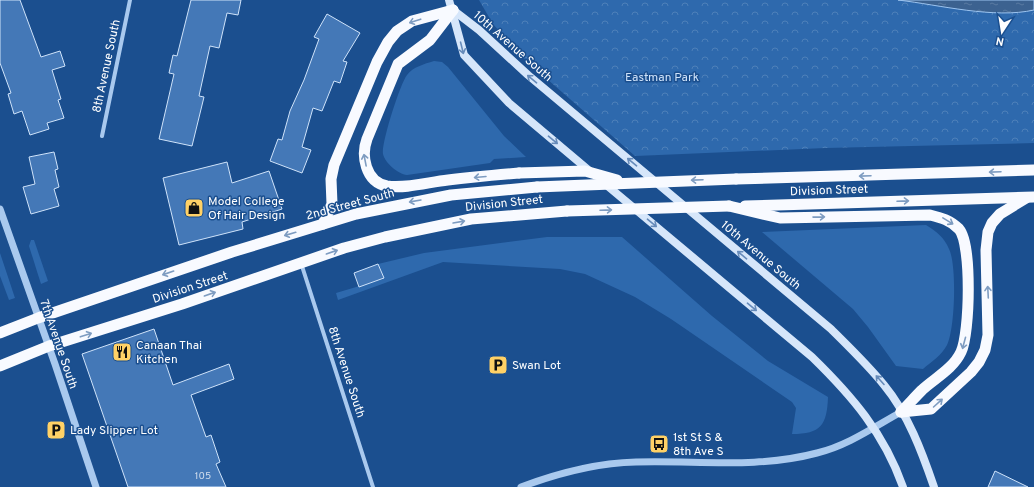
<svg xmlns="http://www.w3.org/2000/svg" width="1034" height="487" viewBox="0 0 1034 487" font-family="Overpass,sans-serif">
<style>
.grass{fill:#2e69ad}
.park{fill:url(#park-crowns)}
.water{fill:url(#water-ripples);stroke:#9cc4f0}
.building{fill:#4478b7;stroke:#cfe3fa}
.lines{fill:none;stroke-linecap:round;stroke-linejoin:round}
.minor{stroke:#a9c9ee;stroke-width:4}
.tertiary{stroke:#a9c9ee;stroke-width:7}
.secondary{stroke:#d6e6fa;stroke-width:8}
.trunk{stroke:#f8faff;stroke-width:11}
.trunk-bridge{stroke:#f8faff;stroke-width:11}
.oneway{stroke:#7e9cc1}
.oneway2{stroke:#668bba}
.labels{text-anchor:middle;stroke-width:3;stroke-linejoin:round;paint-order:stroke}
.number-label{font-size:10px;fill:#d0dded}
.street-label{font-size:12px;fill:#fff;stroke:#1b4f8f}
.park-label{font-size:12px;fill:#cfe3fa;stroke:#1b4f8f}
.poi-label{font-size:12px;fill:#fff;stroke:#1b4f8f;text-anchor:start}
</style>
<defs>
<pattern id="park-crowns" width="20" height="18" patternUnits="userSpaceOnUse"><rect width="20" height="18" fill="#2e69ad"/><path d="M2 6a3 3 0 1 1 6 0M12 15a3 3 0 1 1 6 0" fill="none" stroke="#4d80b9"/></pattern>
<pattern id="water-ripples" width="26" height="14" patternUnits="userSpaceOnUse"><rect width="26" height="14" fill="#3c6290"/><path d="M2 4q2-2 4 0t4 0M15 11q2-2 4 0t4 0" fill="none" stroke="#597aa1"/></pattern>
</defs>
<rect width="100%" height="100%" fill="#1b4f8f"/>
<g class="grass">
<path d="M434 61 442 62 448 67 504 136 526 157 494 159 490 163 407 175C398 174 385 163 383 154 381 144 400 84 407 75 413 67 424 64 434 61Z"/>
<path d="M926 225C937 232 944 237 949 249 957 265 955 329 947 345 942 355 931 362 923 369L896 366 868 327 853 309 762 232Z"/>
<path d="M547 237H622L712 316 768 361 828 397C827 425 821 434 792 434L796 408 792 402 671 319 635 297 585 274 560 269 443 262 338 300 336 293 383 279 378 264 424 253Z"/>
<path d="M31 240H34L48 281 41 284 29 246Z"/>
<path d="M0 253 15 298 9 300 0 276Z"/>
</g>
<path class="park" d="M479 0H1034V143L825 148 635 156 522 57 493 24Z"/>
<path class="water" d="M898 0H1034V10C994 19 940 5 898 0Z"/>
<g class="building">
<path d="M0 0H20L41 57 60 51 65 66 52 70 61 99 58 100 64 118 47 123 49 129 30 135 22 111 14 114 8 94 11 93 0 63Z"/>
<path d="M191 0H241L238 15 227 13 219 48 210 46 199 96 204 97 192 146 159 139 174 74 169 73 173 55 177 56Z"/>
<path d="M327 14 360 33 343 61 347 62 340 83 334 81 322 111 313 108 302 147 311 150 302 173 270 161 278 139 282 140 290 111 304 80 319 39 314 37Z"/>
<path d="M54 152 58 169 55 170 59 187 54 189 59 206 31 214 23 187 35 184 29 157Z"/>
<path d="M227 162 232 183 269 171 282 209 242 222 243 229 179 245 163 178Z"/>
<path d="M378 264 384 278 359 287 354 273Z"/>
<path d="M154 329 173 385 229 364 234 379 191 395 206 437 211 435 220 462 216 464 226 487H128L82 354Z"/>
<path d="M995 471 1028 487H988Z"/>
</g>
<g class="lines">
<g class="minor">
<path d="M102 136 130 0"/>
<path d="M301 263 373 487"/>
</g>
<g class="tertiary">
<path d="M0 209 55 364 96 487"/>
<path d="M521 487C558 473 595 463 636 462 696 460 757 469 817 453 847 446 874 427 901 412"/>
</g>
<g class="secondary">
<path d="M449 0 464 55 509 103 592 173"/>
<path d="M453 10 479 30 528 75 831 329C849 347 868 365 884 385 908 414 922 452 934 487"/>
<path d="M604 183 812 357C852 396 884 433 903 487"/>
</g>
<g class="trunk">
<path d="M453 10 430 40 398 64 367 139C361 155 365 182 387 186 406 189 429 182 448 180 472 177 495 175 519 173"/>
<path d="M736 179 1034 170"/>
<path d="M729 206 780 218 930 215C942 218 950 220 959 229 972 244 970 333 961 352 953 369 935 378 922 390 915 397 908 405 901 412"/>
<path d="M745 206 1034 197"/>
<path d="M323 224 332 204 331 179 334 165 377 62 388 42 397 31 412 21 453 10"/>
<path d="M0 333 38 318 232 252 356 214 451 195 537 187"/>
<path d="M0 366 49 346 182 304 344 248 385 237 471 219 567 211"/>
<path d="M901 412 931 409 971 372 979 362 985 350 988 335 986 250 988 232 992 223 1000 214 1026 198"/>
</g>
<g class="trunk-bridge">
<path d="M519 173 585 171 617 180"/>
<path d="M537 187 736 179"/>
<path d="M567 211 729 206"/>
</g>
</g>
<defs><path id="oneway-shaft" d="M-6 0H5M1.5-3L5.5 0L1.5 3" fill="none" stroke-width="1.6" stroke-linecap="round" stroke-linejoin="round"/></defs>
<g class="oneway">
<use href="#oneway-shaft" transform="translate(415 21) rotate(162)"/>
<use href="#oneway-shaft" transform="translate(365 160) rotate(-101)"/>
<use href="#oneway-shaft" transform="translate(995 172) rotate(178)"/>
<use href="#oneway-shaft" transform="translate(865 176) rotate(178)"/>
<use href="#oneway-shaft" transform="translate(480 177) rotate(175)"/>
<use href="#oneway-shaft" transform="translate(697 180) rotate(178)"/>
<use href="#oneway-shaft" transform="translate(415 201) rotate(170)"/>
<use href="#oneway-shaft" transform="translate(903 201) rotate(-2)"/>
<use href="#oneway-shaft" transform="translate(606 210) rotate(-2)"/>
<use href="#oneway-shaft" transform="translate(819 217) rotate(-1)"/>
<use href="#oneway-shaft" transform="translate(948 221) rotate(31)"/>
<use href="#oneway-shaft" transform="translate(459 222) rotate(-10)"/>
<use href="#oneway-shaft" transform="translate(290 234) rotate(164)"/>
<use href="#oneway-shaft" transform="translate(332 252) rotate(-19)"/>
<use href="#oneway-shaft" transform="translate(168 273) rotate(161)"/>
<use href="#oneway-shaft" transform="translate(988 292) rotate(-93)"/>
<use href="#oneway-shaft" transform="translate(210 294) rotate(-19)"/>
<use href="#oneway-shaft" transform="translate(86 335) rotate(-18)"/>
<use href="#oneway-shaft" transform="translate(964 343) rotate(105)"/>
<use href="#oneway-shaft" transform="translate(938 403) rotate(-42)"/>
</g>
<g class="oneway2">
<use href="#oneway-shaft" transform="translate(462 48) rotate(76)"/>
<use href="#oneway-shaft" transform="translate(532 79) rotate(-140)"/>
<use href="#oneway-shaft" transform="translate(553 140) rotate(40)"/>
<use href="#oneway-shaft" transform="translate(632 162) rotate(-140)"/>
<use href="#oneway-shaft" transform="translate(652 223) rotate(40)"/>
<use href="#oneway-shaft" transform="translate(742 255) rotate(-140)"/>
<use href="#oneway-shaft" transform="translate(752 307) rotate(40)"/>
<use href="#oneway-shaft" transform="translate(880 380) rotate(-132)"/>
</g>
<defs>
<g id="shop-square" transform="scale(1)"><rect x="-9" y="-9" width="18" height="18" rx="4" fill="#ffd166" stroke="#1b4f8f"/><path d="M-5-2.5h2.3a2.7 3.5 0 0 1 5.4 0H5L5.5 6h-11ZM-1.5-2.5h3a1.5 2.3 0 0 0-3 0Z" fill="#111"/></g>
<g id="restaurant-square" transform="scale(1)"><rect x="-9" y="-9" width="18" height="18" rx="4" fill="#ffd166" stroke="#1b4f8f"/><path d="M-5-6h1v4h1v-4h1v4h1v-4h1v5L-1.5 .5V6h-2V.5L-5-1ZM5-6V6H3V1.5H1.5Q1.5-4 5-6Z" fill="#111"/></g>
<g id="parking-square" transform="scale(1)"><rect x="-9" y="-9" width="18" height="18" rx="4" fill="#ffd166" stroke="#1b4f8f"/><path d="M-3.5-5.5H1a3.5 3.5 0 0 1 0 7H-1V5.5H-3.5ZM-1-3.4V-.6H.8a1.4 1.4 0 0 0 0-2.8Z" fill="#111"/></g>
<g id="bus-square" transform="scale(1)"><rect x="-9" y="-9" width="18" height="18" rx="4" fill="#ffd166" stroke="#1b4f8f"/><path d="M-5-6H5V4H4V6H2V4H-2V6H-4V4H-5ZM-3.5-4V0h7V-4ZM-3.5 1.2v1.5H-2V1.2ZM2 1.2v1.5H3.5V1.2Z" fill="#111"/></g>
</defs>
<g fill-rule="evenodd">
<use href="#shop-square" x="194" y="208"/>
<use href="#restaurant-square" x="122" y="352"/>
<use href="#parking-square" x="498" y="365"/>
<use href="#parking-square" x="56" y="430"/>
<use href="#bus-square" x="659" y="444"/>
</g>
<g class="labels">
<g class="number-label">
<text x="203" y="479">105</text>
</g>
<g class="street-label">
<text transform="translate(513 46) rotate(41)" y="4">10th Avenue South</text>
<text transform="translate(106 66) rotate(-78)" y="4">8th Avenue South</text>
<text transform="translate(829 190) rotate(-2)" y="4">Division Street</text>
<text transform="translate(504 203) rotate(-6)" y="4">Division Street</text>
<text transform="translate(350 204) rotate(-15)" y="4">2nd Street South</text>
<text transform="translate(761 255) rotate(40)" y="4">10th Avenue South</text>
<text transform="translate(190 287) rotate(-18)" y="4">Division Street</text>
<text transform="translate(59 344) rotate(71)" y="4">7th Avenue South</text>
<text transform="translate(347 372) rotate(72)" y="4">8th Avenue South</text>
</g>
<g class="park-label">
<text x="662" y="81">Eastman Park</text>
</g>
<g class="poi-label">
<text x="208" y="205">Model College<tspan x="208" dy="14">Of Hair Design</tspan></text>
<text x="136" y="349">Canaan Thai<tspan x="136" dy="14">Kitchen</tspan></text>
<text x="512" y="369">Swan Lot</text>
<text x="70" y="434">Lady Slipper Lot</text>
<text x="673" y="441">1st St S &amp;<tspan x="673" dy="14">8th Ave S</tspan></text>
</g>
</g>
<g transform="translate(1002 32) rotate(192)" stroke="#1b4f8f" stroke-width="3" paint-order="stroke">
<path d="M0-3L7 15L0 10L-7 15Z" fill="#ffffff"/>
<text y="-6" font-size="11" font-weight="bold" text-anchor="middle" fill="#ffffff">N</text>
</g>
</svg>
